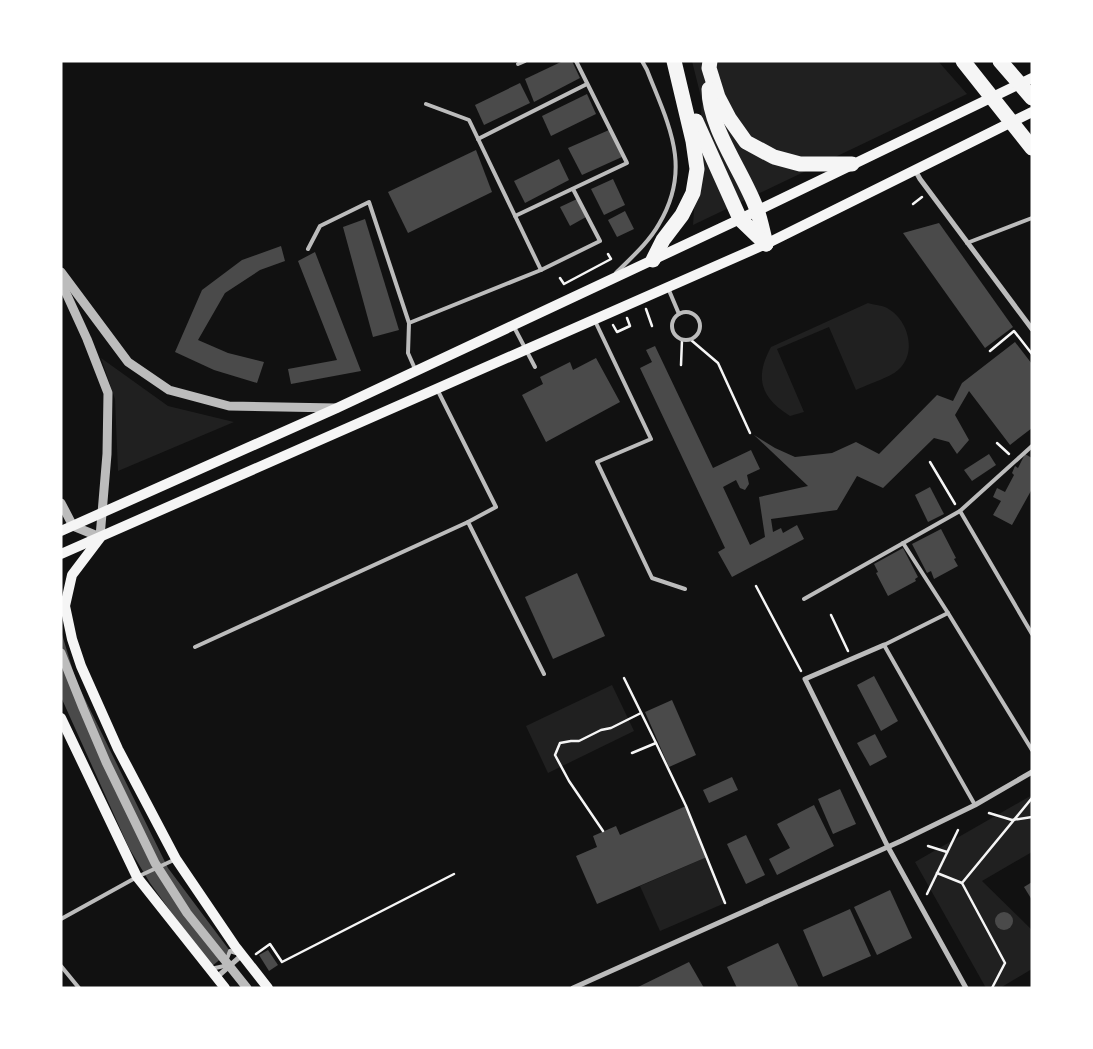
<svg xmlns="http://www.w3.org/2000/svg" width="1093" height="1049" viewBox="0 0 1093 1049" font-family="'Source Serif 4',serif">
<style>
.green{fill:#202020}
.building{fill:#4a4a4a}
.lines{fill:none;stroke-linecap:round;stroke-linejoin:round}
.path{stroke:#f5f5f5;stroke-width:2.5}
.service{stroke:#bcbcbc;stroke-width:4}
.minor{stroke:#bcbcbc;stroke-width:5}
.tertiary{stroke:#bcbcbc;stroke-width:9}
.secondary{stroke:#f5f5f5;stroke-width:10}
.motorway{stroke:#f5f5f5;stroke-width:15}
</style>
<rect width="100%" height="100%" fill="#111"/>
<g class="green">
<path d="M692 61H938L967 94 693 225 702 101Z"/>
<path d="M868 303C874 305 882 305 887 308 908 319 918 353 898 370 891 377 866 385 856 390L829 327 777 349 804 412 790 416C761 398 754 378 771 347Z"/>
<path d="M101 358 168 406 234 422 118 471 115 399Z"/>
<path d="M612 685 634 731 548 773 526 726Z"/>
<path d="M1032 795V852L982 881 1032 930V969L1000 988H986L915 862Z"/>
<path d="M707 857 725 903 660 931 640 886Z"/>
</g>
<g class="building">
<path d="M563 61H572L580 78 534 102 525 79Z"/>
<path d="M520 83 530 103 484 125 475 105Z"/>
<path d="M587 94 596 114 551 136 542 116Z"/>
<path d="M609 130 622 157 582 175 568 148Z"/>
<path d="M476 150 492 192 408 233 388 192Z"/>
<path d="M559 159 569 180 525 203 514 181Z"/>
<path d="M613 179 625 205 604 215 591 189Z"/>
<path d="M577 199 586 217 570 226 560 207Z"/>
<path d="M625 211 634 229 617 237 608 220Z"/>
<path d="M365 219 399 330 373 337 343 227Z"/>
<path d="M939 223 1013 327 985 348 903 233Z"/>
<path d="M281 246 285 261 260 270 225 293 198 340 228 353 264 362 257 383 214 370 175 352 202 290 242 260Z"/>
<path d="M315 252 361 371 291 384 288 369 337 360 298 261Z"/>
<path d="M1015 342 1032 364V428L1010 445 969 391 955 415 969 440 957 454 949 442 934 438 883 488 857 476 837 510 771 519 773 532 781 528 783 533 797 525 804 539 732 577 718 552 725 548 640 368 652 362 646 350 655 346 713 468 751 450 760 469 747 475 749 484 745 490 740 488 736 480 723 487 750 545 765 537 759 497 808 486 754 435 775 448 795 457 832 453 856 442 879 454 937 395 953 401 962 383Z"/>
<path d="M596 358 620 402 546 442 522 395 543 384 540 377 570 362 573 370Z"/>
<path d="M989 454 996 465 972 481 964 470Z"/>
<path d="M1025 454 1032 458V489L1012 525 993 515 1001 501 993 497 997 488 1005 492 1014 475 1012 473 1015 466 1018 468Z"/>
<path d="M930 487 944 514 928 522 915 495Z"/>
<path d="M941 529 956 558 954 559 958 566 934 579 931 571 927 573 912 544Z"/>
<path d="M903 548 918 577 915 579 916 581 888 596 876 573 878 572 874 564Z"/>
<path d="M577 573 605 636 553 659 525 597Z"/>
<path d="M61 631 76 681 168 868 230 951 211 967 150 883 129 848 61 697Z"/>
<path d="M874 676 898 721 881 731 857 685Z"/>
<path d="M672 700 696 755 669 767 645 712Z"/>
<path d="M875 734 887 757 870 766 857 743Z"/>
<path d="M732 777 738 790 709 803 703 790Z"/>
<path d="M840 789 856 824 833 834 818 799Z"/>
<path d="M814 805 834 846 777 875 769 859 790 848 777 824Z"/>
<path d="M686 806 707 857 597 904 576 856 597 847 593 836 616 826 620 835Z"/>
<path d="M746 835 765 875 746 884 727 844Z"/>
<path d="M1032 882V900L1024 887Z"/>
<path d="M890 890 912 938 877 955 854 907Z"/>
<path d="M850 909 871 956 823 977 803 930Z"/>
<circle cx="1004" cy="921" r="9"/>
<path d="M778 943 799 988H737L727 967Z"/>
<path d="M268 950 278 965 269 971 259 955Z"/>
<path d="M689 962 704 988H636Z"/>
</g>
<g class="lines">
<g class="path">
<path d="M913 204 922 197"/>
<path d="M560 278 564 284 611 259 608 254"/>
<path d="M646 309 652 326"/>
<path d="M613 325 617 332 630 326 627 318"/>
<path d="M691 340 718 363 750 433"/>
<path d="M990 351 1014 331 1032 354"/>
<path d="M681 365 682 340"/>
<path d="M997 443 1009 454"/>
<path d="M930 462 955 504"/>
<path d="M756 586 801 671"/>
<path d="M831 615 848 651"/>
<path d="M624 678 656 743"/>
<path d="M632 753 656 743 686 806 725 903"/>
<path d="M989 813 1012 820 1032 817"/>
<path d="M603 831 569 781 555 755 560 743 571 741H579L601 730 611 728 641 713"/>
<path d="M928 846 947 852"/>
<path d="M937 873 962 883"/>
<path d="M927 894 958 830"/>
<path d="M256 954 270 944 282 962 454 874"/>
<path d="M992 988 1005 963 962 883 1032 798"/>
</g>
<g class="service">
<path d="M518 64 525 61"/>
<path d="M426 104 469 120 541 270"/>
<path d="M478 139 587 84"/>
<path d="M515 216 627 163 576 61"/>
<path d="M967 243 1032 218"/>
<path d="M308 249 320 226 369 202 409 323"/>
<path d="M616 273C631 258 649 242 659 224 693 167 668 124 647 70L642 61"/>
<path d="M668 288 679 314"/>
<circle cx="686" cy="326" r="14"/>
<path d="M595 321 651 439 597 462 652 578 685 589"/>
<path d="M514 327 535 367"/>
<path d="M415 369 408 353 409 323 541 270 600 241 573 189"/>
<path d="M438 391 496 507 468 522 544 674"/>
<path d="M960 511 1032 634"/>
<path d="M903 543 948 613 1032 750"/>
<path d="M804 599 960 511 1032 446"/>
<path d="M948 613 884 645 975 805"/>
<path d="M195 647 468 522"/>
<path d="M61 919 137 877 176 859"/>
<path d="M61 966 79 988"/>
<path d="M211 969 224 966 230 951 236 953"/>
</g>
<g class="minor">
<path d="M915 170 920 179 1032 329"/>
<path d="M884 645 805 679 888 847 966 988"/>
<path d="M217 977 242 955"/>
<path d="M573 988 901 841 975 805 1032 772"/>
</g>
<g class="tertiary">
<path d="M61 272 128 362 169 390 229 406 337 408"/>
<path d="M61 282 87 339 108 393 107 454 100 537 73 526 61 503"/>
<path d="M61 653 83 708 106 762 155 863 187 913 247 988"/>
</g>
<g class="secondary">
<path d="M61 531 337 408 740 219 1032 78"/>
<path d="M100 538 72 575 65 606 72 639 81 666 118 749 176 859 235 946 268 988"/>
<path d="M61 554 766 244 1032 112"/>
<path d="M61 718 137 877 225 988"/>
</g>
<g class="motorway">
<path d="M710 61 709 68 718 97 729 118 746 142 774 157 800 164H852"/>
<path d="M963 61 1032 148"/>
<path d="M1000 61 1032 98"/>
<path d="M709 89C709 129 744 173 757 210 761 221 763 233 766 244"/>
<path d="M696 121 740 219 766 244"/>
<path d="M653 260 663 240 682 215 693 193 697 169 693 141 674 61"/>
</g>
</g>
<rect width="1093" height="1049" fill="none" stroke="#ffffff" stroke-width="125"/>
</svg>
